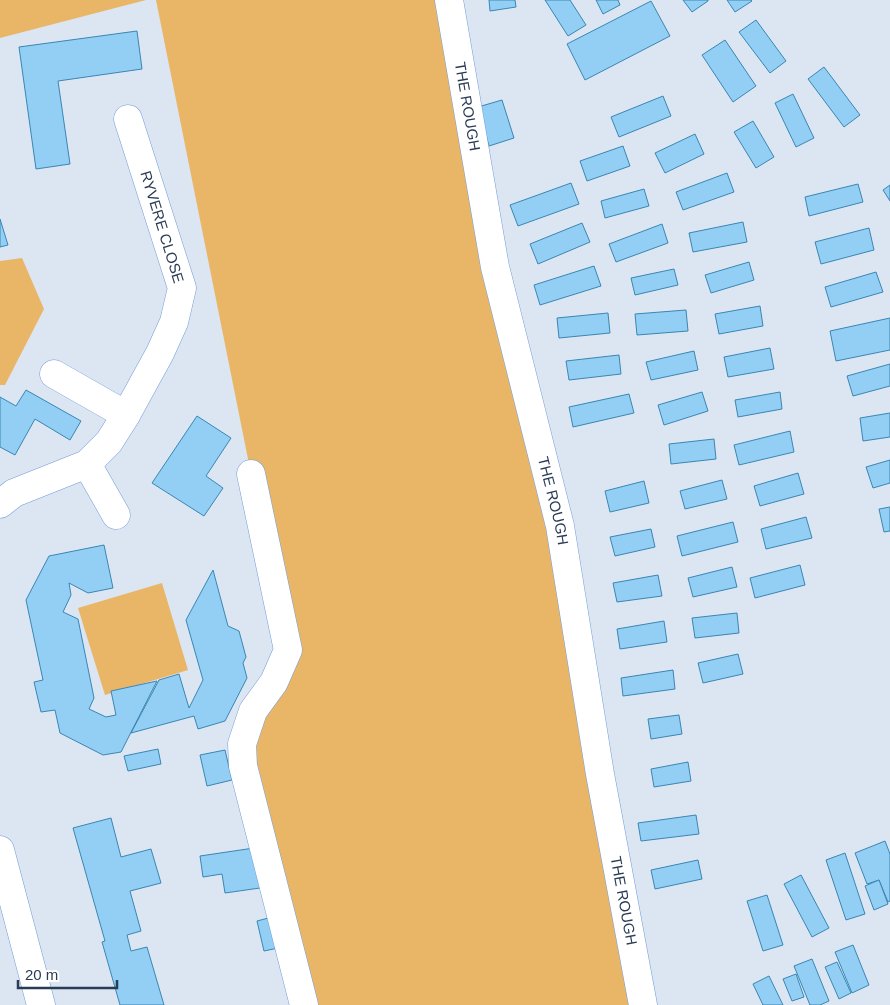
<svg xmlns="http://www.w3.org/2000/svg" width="890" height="1005" viewBox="0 0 890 1005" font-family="Arial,sans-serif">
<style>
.green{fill:#e9b667}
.building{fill:#93cef4;stroke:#3987b3}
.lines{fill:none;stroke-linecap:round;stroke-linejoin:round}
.minor-casing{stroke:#729dda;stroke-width:29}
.minor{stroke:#fff;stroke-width:28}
.labels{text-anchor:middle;stroke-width:4.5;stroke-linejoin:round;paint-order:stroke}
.street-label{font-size:15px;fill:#2a3c55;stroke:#fff}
</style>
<rect width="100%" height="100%" fill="#dce5f2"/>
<g class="green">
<path d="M0 0H146L0 38Z"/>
<path d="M156 0H449L643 1005H304L243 766 288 650 251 474Z"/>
<path d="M22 258 44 309 5 385H0V261Z"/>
<path d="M162 583 188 670 105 695 78 608Z"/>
</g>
<g class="building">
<path d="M489 0H515L516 7 490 11Z"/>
<path d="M545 0H570L586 25 568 36Z"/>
<path d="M596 0H618L620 5 603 14Z"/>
<path d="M683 0H708V1L692 12Z"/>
<path d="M727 0H751L752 1 735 12Z"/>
<path d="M651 1 670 36 585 80 567 44Z"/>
<path d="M756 20 786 61 770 73 739 32Z"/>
<path d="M137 31 142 69 58 81 70 164 36 169 19 47Z"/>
<path d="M725 40 756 86 733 102 702 55Z"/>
<path d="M824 67 860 115 844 127 808 79Z"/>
<path d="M793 94 814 138 796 147 775 103Z"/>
<path d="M663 96 671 116 619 137 611 117Z"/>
<path d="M502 100 514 138 489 146 478 107Z"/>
<path d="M753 121 774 157 756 168 734 132Z"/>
<path d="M695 134 704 154 665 173 655 153Z"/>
<path d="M623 146 630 166 587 181 580 161Z"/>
<path d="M727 173 734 192 683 210 676 192Z"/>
<path d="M571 183 579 204 518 226 510 205Z"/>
<path d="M858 184 863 202 809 216 805 197Z"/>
<path d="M890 185V201L883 190Z"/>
<path d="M644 189 649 206 605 218 601 201Z"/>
<path d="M0 219 8 245 0 247Z"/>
<path d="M743 222 747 242 693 252 689 233Z"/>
<path d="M582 223 590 242 538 264 530 244Z"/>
<path d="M662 224 668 243 616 262 609 244Z"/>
<path d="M869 228 874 250 821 264 815 242Z"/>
<path d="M749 262 754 280 711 293 705 275Z"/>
<path d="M594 266 601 286 540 305 534 285Z"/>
<path d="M674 269 678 285 635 295 631 278Z"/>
<path d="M876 272 883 292 831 307 825 287Z"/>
<path d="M760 306 763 326 719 334 715 314Z"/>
<path d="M686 310 688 331 637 335 635 314Z"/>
<path d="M608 313 610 333 559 338 557 318Z"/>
<path d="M890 318V350L836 361 830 331Z"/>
<path d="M770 348 774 369 728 377 724 357Z"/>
<path d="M694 351 698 370 651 380 646 362Z"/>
<path d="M619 355 621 374 569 380 566 361Z"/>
<path d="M890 364V386L853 396 847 376Z"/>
<path d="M26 390 81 421 70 440 35 419 15 455 0 447V397L16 406Z"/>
<path d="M702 392 708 411 664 425 658 405Z"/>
<path d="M780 392 782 409 738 417 735 400Z"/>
<path d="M629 394 634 413 573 427 569 407Z"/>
<path d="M890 413V437L863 441 860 418Z"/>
<path d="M197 416 231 438 206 476 223 488 204 516 152 483Z"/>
<path d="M790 431 794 452 739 465 734 445Z"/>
<path d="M714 439 716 459 671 464 669 444Z"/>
<path d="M890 460V483L873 488 866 467Z"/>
<path d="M798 473 804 494 760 506 754 486Z"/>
<path d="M722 480 727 499 685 509 680 491Z"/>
<path d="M644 481 649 503 610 512 605 491Z"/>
<path d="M890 507V531L884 532 879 509Z"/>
<path d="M806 517 812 538 766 549 761 529Z"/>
<path d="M733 522 738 542 682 556 677 536Z"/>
<path d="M651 529 655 547 615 556 610 537Z"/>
<path d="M104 545 113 588 88 593 69 583 71 595 63 612 78 619 94 698 89 709 106 717 116 715 111 691 157 681 121 752 103 755 60 733 55 710 41 712 34 682 43 680 26 600 49 556Z"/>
<path d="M800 565 805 585 755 598 750 578Z"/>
<path d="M732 567 737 587 693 597 688 578Z"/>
<path d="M213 570 228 626 239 631 246 657 243 663 247 678 225 721 198 729 194 716 131 733 159 680 179 674 189 708 203 680 186 620Z"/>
<path d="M658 575 662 596 617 602 613 583Z"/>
<path d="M737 613 739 633 695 638 692 618Z"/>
<path d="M664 621 667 642 620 649 617 629Z"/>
<path d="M738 654 743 674 703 683 698 663Z"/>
<path d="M673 670 675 689 623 696 621 678Z"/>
<path d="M679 715 682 734 651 739 648 719Z"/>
<path d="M158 749 161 764 128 771 124 756Z"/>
<path d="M225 750 232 780 207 786 200 755Z"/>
<path d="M688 762 691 781 654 787 651 769Z"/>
<path d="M696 815 699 834 641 841 638 823Z"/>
<path d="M111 818 121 857 151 849 161 883 130 891 141 931 127 935 131 951 147 947 164 1005H120L102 942 105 941 73 828Z"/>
<path d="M885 841 890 854V901L888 902 879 880 867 884 855 853Z"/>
<path d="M254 848 260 888 225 893 222 874 203 877 200 856Z"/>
<path d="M845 853 865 914 846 920 826 860Z"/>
<path d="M698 860 702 879 655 889 651 870Z"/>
<path d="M801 875 829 928 812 937 784 884Z"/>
<path d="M879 880 888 904 874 910 865 886Z"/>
<path d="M767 895 783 945 763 951 747 901Z"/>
<path d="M276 916 283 947 264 951 257 921Z"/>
<path d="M853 945 869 985 852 993 835 952Z"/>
<path d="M812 959 829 1001 820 1005H810L794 966Z"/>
<path d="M837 962 851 993 839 999 825 967Z"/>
<path d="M796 974 804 997 792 1001 783 979Z"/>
<path d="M769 976 783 1005H763L753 984Z"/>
</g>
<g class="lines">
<g class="minor-casing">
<g id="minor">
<path id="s1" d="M449 0 495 267 560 526 600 774 643 1005"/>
<path d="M54 374 126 415"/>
<path d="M87 464 116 515"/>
<path d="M251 474 288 650 274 682 253 711 242 744 243 766 304 1005"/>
<path d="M0 504 14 493 87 464 109 442 126 415 160 353 174 322 182 288 128 119"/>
<path d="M0 850 41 1005"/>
</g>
</g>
<use href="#minor" class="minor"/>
</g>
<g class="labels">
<g class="street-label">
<text dy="5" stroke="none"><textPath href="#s1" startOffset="108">THE ROUGH</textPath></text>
<text transform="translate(162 227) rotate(73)" y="5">RYVERE CLOSE</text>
<text dy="5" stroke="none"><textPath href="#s1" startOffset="512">THE ROUGH</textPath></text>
<text dy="5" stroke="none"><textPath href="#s1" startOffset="918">THE ROUGH</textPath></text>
</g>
</g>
<path d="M18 980v8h99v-8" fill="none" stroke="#2a3c55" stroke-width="2.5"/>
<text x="25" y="980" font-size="15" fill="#2a3c55" stroke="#ffffff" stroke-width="4" paint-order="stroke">20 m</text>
</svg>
